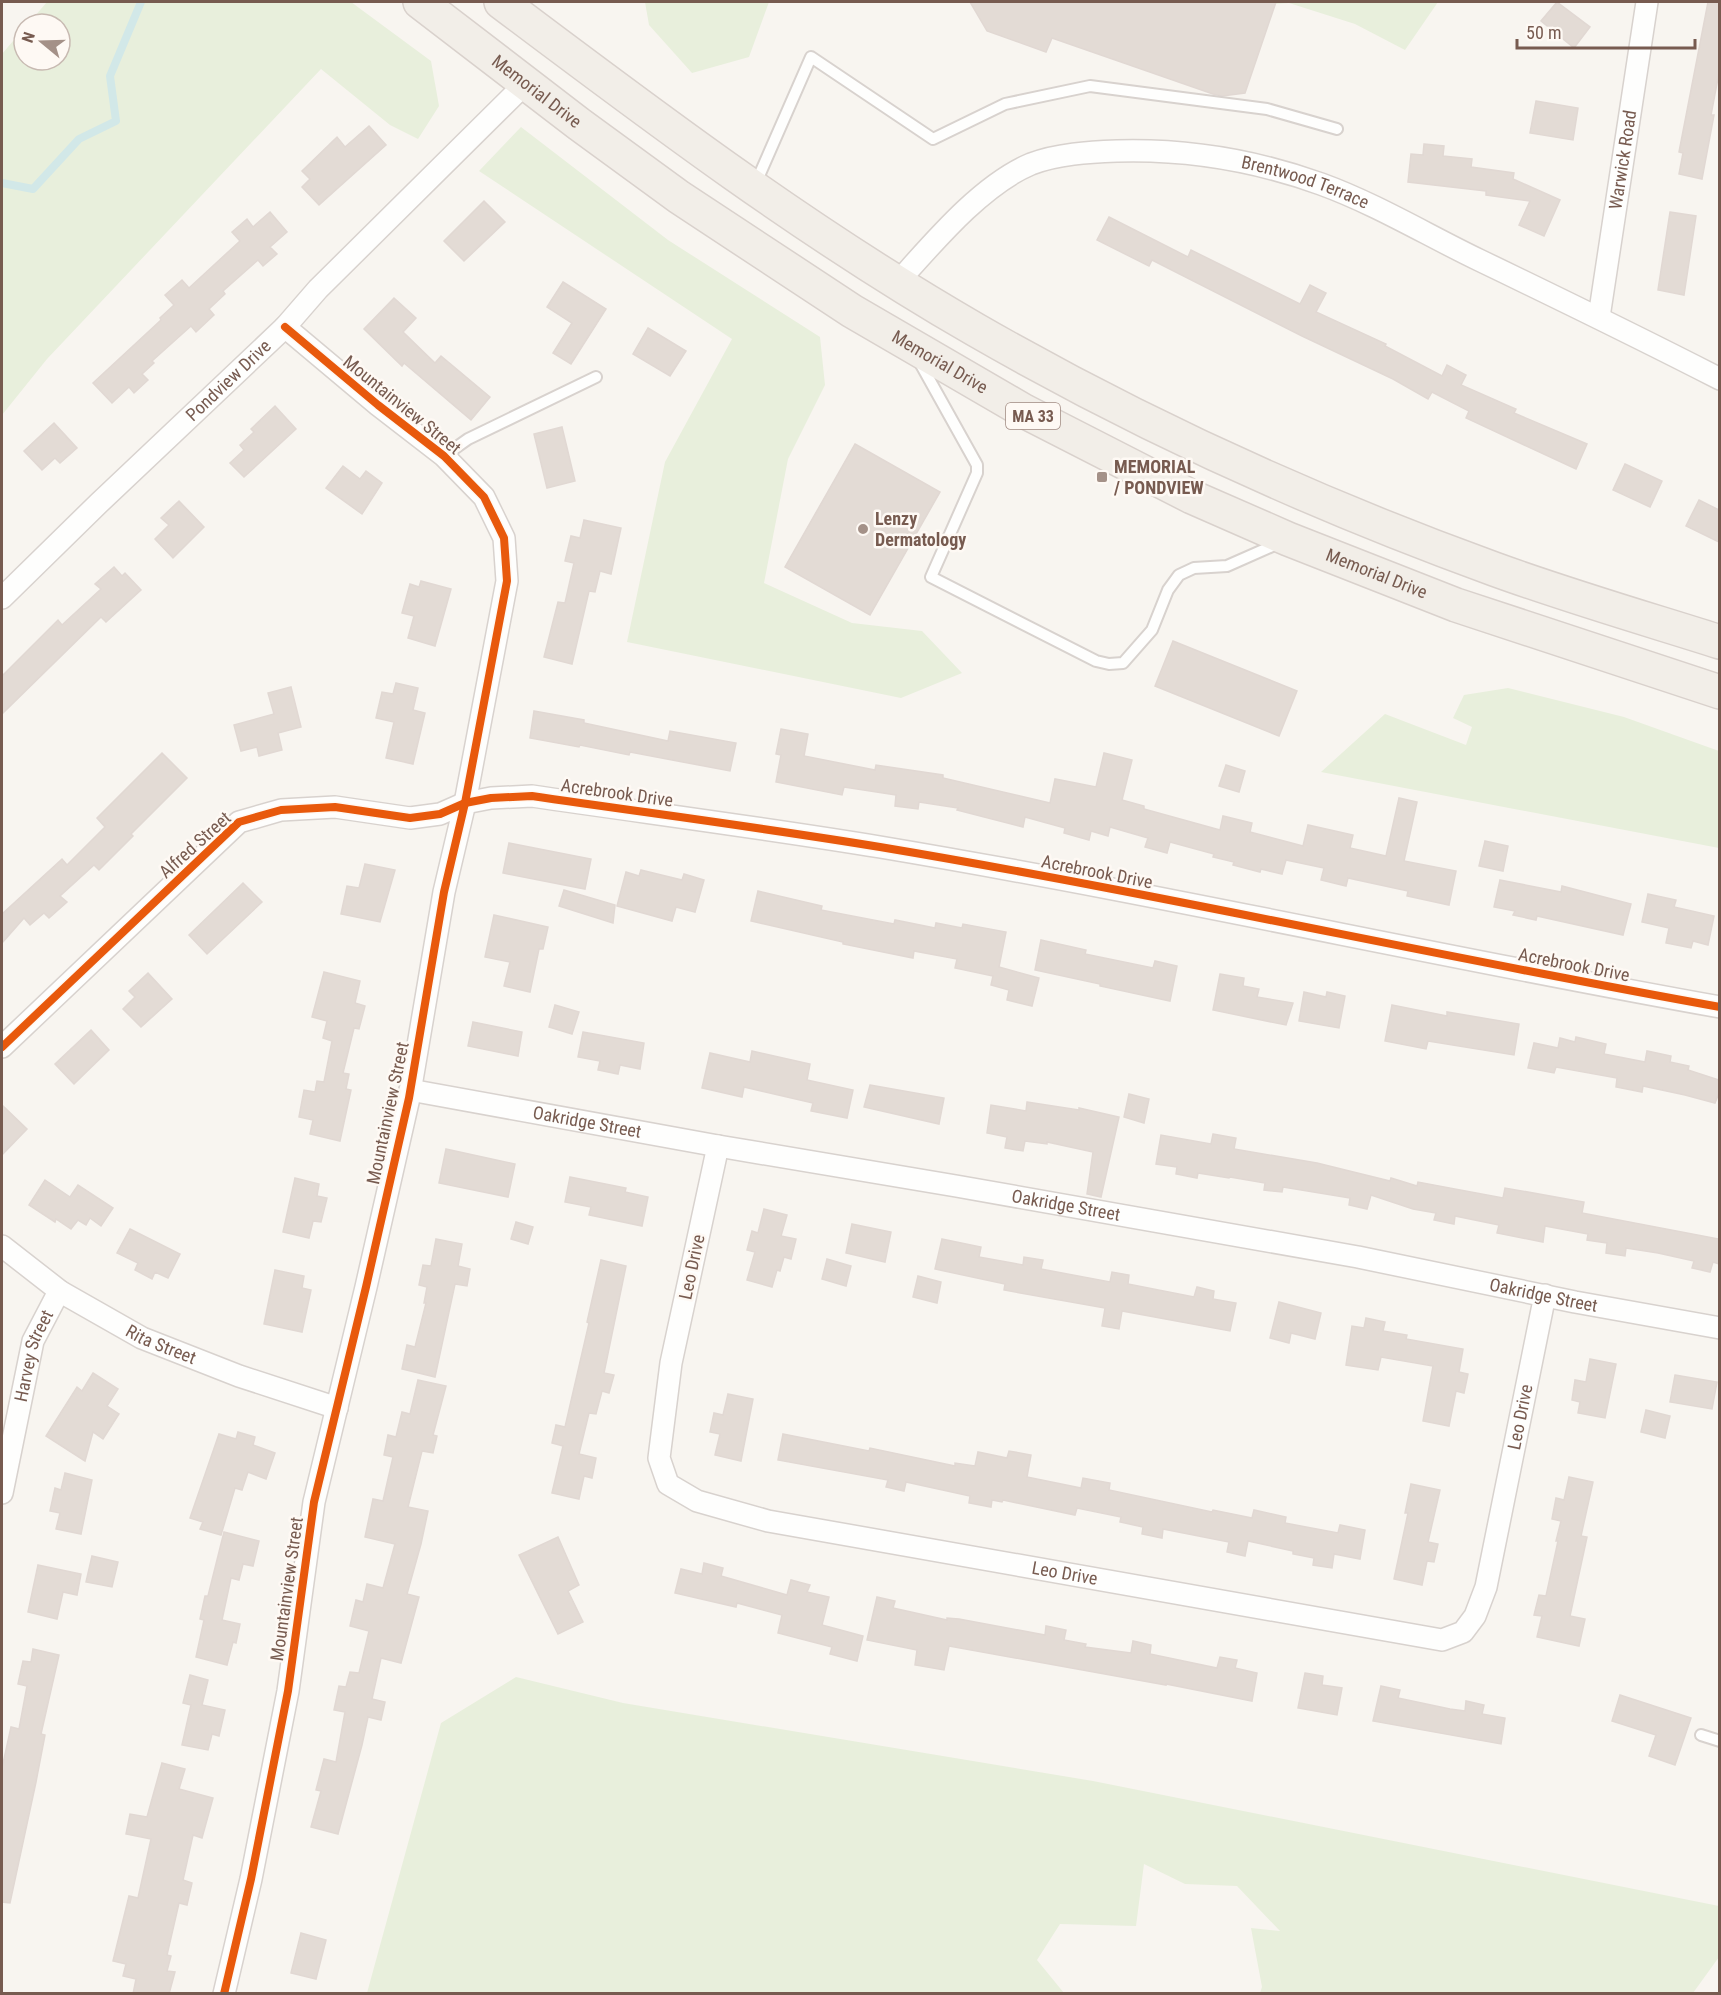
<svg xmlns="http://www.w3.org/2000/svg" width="1721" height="1995" viewBox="0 0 1721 1995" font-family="'Roboto Condensed',sans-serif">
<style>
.green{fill:#e8efdc}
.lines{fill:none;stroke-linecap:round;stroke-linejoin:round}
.stream{stroke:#d2e8e8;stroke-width:8}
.building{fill:#e3dbd5;stroke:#e1d8d3;stroke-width:1.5}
.lane-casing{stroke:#d8d2ce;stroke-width:14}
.street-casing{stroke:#d8d2ce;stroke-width:24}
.primary-casing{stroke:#d9d1cc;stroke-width:36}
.lane{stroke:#fefefd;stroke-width:10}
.street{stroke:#fefefd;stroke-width:21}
.primary{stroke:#f2eee8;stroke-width:33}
.cycleway-casing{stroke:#fef9f4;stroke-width:11}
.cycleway{stroke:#e8590c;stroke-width:8}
.poi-dot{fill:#a49188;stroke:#fef9f4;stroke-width:2}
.labels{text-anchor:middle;stroke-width:5;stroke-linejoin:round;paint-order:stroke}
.shield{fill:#fef9f4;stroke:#a08a81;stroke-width:1.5}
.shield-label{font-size:16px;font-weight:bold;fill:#775b50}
.street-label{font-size:18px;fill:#775b50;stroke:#fef9f4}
.poi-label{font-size:18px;font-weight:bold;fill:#775b50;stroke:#fef9f4;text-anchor:start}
</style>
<rect width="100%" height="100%" fill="#f8f5f0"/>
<g class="green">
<path d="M47 2H351L431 61 439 106 418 139 390 125 321 69 47 359 2 415V54L24 28V60H60V24H28Z"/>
<path d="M645 2H769L749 57 692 73 649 25Z"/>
<path d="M1268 2H1438L1405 50 1355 24 1289 3 1275 4Z"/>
<path d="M521 127 668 240 820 337 825 385 788 459 764 583 852 623 922 631 962 673 901 698 627 642 665 462 732 339 479 171Z"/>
<path d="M1508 688 1624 717 1719 751V848L1321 772 1385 714 1466 745 1472 727 1453 718 1464 695Z"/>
<path d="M516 1677 623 1703 1093 1781 1719 1906V1957L1693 1993H1260L1262 1987 1251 1928 1280 1931 1237 1886 1185 1884 1144 1864 1136 1926 1060 1924 1037 1960 1064 1993H367L441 1723Z"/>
</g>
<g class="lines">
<path class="stream" d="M2 183 33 189 79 139 116 121 110 76 141 2"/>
</g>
<g class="building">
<path d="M970 2H1276L1245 93 1222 96 1213 94 1052 38 1046 52 987 31Z"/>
<path d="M1557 2 1590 27 1574 48 1541 21Z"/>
<path d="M1708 2H1719V73L1711 115H1714L1702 179 1679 174 1683 153 1679 152Z"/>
<path d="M1536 101 1578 108 1573 140 1530 133Z"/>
<path d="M369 126 386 145 319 205 302 187 310 179 302 171 337 137 345 147Z"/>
<path d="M1424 144 1444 146 1443 156 1472 159 1471 167 1514 173 1513 179 1560 200 1544 236 1519 225 1530 201 1486 195V191L1408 182 1411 154 1423 155Z"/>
<path d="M484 201 505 222 464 261 444 241Z"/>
<path d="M270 212 287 232 270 247 277 254 263 266 258 260 223 291 225 294 209 309 214 315 196 332 191 326 152 361 154 363 142 374 148 380 134 393 129 387 112 403 93 383 161 320 160 318 174 305 165 295 182 280 189 288 240 241 232 232 247 219 253 227Z"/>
<path d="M1670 212 1696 216 1684 295 1658 290Z"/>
<path d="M1109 217 1188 257 1191 250 1300 304 1310 285 1326 293 1316 312 1386 344 1385 346 1442 376 1447 365 1466 375 1461 385 1516 409 1514 413 1587 444 1576 469 1466 418 1469 411 1432 392 1428 399 1393 379 1302 336 1152 260 1149 266 1097 240Z"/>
<path d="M563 282 606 309 571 364 553 353 572 323 547 307Z"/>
<path d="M394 298 416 318 403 332 435 363 441 356 490 397 471 420 404 363 402 366 364 329Z"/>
<path d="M648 328 686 351 670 376 633 354Z"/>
<path d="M275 406 296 429 244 477 230 463 244 450 240 445 254 432 251 429Z"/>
<path d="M54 423 77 448 60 463 55 458 42 470 24 451Z"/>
<path d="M562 427 575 481 547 488 534 434Z"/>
<path d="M855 444 940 492 870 615 785 567Z"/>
<path d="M1625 464 1662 481 1650 507 1613 490Z"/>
<path d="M343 466 360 479 366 471 382 483 362 514 326 488Z"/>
<path d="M1699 500 1719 510V542L1686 526Z"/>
<path d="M179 501 204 527 173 558 155 539 169 525 161 518Z"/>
<path d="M584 520 621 528 611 574 600 571 595 592 589 591 572 664 544 657 558 602 565 603 574 563 565 561 571 536 580 538Z"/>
<path d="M114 567 122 576 125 573 141 590 106 622 101 617 2 714V676L58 620 62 625 101 589 95 584Z"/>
<path d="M421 581 451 589 435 646 408 638 414 616 402 613 410 584 419 587Z"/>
<path d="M1173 641 1297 691 1279 736 1155 686Z"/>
<path d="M396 683 418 688 413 710 425 713 413 764 386 758 394 722 376 718 382 692 393 694Z"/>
<path d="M291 687 301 727 278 733 282 750 259 756 257 747 241 751 234 725 274 714 268 693Z"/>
<path d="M534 711 584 720V723L668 741 670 731 736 743 730 771 630 752 629 755 580 745 579 747 530 738Z"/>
<path d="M781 729 808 734 804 756 875 770 876 765 943 775V778L1050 803 1055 779 1096 787 1104 753 1132 760 1122 800 1144 806V809L1220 830 1223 816 1252 823 1250 832 1303 846 1308 825 1353 835 1350 848 1386 856 1399 798 1417 802 1404 861 1456 871 1449 905 1407 896 1408 891 1348 878 1346 886 1321 880 1324 868 1286 860 1282 874 1261 869 1260 872 1233 865 1234 862 1213 857 1214 854 1170 842 1167 853 1145 847 1148 838 1110 827 1108 836 1091 831 1089 840 1064 833 1065 828 1025 817 1023 827 957 810 958 808 919 802 918 809 895 806 896 795 844 787 842 795 776 782 781 755 776 754Z"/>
<path d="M162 753 187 778 131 834 133 836 99 870 94 865 60 896 67 902 49 918 44 913 30 925 24 918 2 943V914L62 859 67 865 105 827 97 818Z"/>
<path d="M1226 765 1245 771 1239 792 1219 786Z"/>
<path d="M1485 841 1508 846 1503 871 1479 866Z"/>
<path d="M509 843 591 859 585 889 503 873Z"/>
<path d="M365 864 395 870 380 922 341 914 347 886 359 888Z"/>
<path d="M641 870 682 880 684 874 704 880 695 912 676 907 672 921 617 906 626 872 639 876Z"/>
<path d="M1500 880 1561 892 1562 886 1631 904 1623 935 1537 916 1536 920 1513 915 1515 911 1494 907Z"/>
<path d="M243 883 262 902 207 954 189 935Z"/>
<path d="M564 890 615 905 613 923 559 906Z"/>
<path d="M758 891 822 906 821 910 894 924 895 920 935 928 936 923 962 928 963 924 1006 932 999 967 1039 978 1032 1006 1007 1000 1009 990 991 985 993 976 955 968 957 959 914 951 913 958 843 944V942L751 921Z"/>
<path d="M1648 894 1676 900 1674 907 1714 916 1708 945 1693 941 1691 948 1666 943 1669 928 1642 922Z"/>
<path d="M494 915 548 927 543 949H539L530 992 504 986 510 962 485 957Z"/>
<path d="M1041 940 1086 950 1085 954 1153 968 1155 961 1177 966 1170 1001 1100 986V984L1035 970Z"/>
<path d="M324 972 360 981 355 1003 365 1006 359 1029 354 1028 343 1073 349 1074 346 1089 351 1090 340 1141 310 1134 313 1120 299 1117 304 1090 315 1092 317 1081 324 1082 332 1041 323 1038 327 1021 312 1017Z"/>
<path d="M148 973 172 999 141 1027 123 1009 135 997 129 991Z"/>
<path d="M1220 974 1244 978 1243 986 1259 989 1257 997 1293 1003 1286 1025 1213 1010Z"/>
<path d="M1304 992 1326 997 1327 992 1345 996 1339 1028 1299 1021Z"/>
<path d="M555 1005 579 1012 572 1034 549 1027Z"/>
<path d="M1392 1005 1447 1016V1012L1519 1024 1514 1055 1428 1041 1426 1049 1385 1041Z"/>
<path d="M473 1022 522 1032 518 1056 468 1046Z"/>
<path d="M91 1030 109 1050 74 1084 55 1064Z"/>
<path d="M583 1032 644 1043 640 1069 620 1065 618 1074 598 1070 600 1061 578 1057Z"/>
<path d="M1576 1037 1606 1044 1604 1054 1645 1062 1647 1051 1671 1056 1670 1062 1689 1066 1688 1070 1719 1080V1093L1715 1103 1685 1095 1643 1086 1642 1092 1616 1087 1617 1078 1556 1067 1554 1073 1528 1068 1534 1043 1558 1048 1560 1038 1575 1042Z"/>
<path d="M752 1051 810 1064 807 1080 853 1090 847 1118 811 1111 813 1103 744 1087 742 1097 702 1088 710 1053 750 1062Z"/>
<path d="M870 1085 944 1098 939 1124 864 1107Z"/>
<path d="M1129 1094 1149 1099 1144 1123 1124 1117Z"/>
<path d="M1027 1102 1079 1110V1108L1119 1117 1101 1197 1087 1194 1093 1152 1047 1142V1144L1025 1141 1023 1151 1005 1148 1007 1137 987 1133 991 1105 1026 1111Z"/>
<path d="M2 1105 27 1129 2 1155Z"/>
<path d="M1213 1134 1236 1138 1234 1149 1317 1163 1390 1181 1391 1178 1417 1186 1418 1182 1503 1198 1505 1188 1584 1202 1582 1213 1719 1239V1264L1713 1262 1710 1272 1692 1268 1694 1261 1658 1253 1626 1248 1625 1256 1606 1253 1607 1243 1587 1240 1588 1234 1545 1226 1543 1242 1497 1233 1499 1225 1455 1216 1454 1224 1434 1220 1436 1213 1413 1209 1371 1195 1367 1209 1349 1205 1350 1198 1283 1187 1282 1192 1264 1190 1265 1183 1230 1177 1229 1178 1198 1173 1197 1178 1176 1174 1177 1167 1156 1164 1161 1135 1211 1144Z"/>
<path d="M446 1149 515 1164 508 1197 439 1183Z"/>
<path d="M570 1177 626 1188 625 1192 648 1197 642 1226 589 1215 591 1207 565 1202Z"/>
<path d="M295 1178 319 1184 317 1196 327 1198 321 1222 313 1221 309 1238 283 1232Z"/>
<path d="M45 1180 70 1197 78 1185 113 1208 101 1226 90 1218 86 1225 78 1220 71 1229 56 1219 55 1222 29 1205Z"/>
<path d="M764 1209 787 1215 781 1236 796 1239 791 1259 784 1257 780 1271 777 1270 772 1287 747 1280 755 1252 747 1250 752 1231 758 1233Z"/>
<path d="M516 1222 533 1227 528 1244 511 1239Z"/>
<path d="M852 1224 891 1232 885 1262 846 1253Z"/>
<path d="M130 1229 180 1254 168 1278 155 1272 152 1279 135 1270 138 1263 117 1253Z"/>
<path d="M436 1239 462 1244 458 1266 470 1269 467 1286 455 1284 435 1377 402 1369 407 1345 415 1347 426 1303H424L427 1287 419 1285 423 1265 431 1266Z"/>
<path d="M942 1239 981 1247 979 1257 1023 1265 1024 1257 1043 1260 1041 1269 1110 1282 1112 1272 1129 1275 1128 1284 1194 1297 1197 1287 1214 1291 1213 1299 1236 1303 1230 1331 1122 1311 1119 1329 1102 1326 1105 1308 1004 1290 1005 1284 935 1269Z"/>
<path d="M827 1259 851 1266 846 1286 822 1279Z"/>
<path d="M601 1260 626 1266 604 1373 614 1375 609 1393 602 1391 596 1414 589 1413 579 1454 596 1458 592 1478 584 1476 579 1499 552 1493 563 1446 552 1443 556 1425 565 1427 589 1323 587 1322Z"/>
<path d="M275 1270 304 1276 302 1288 311 1290 302 1332 264 1324Z"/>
<path d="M918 1276 941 1282 937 1303 913 1297Z"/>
<path d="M1279 1302 1321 1313 1315 1339 1291 1333 1289 1343 1270 1338Z"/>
<path d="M1366 1318 1385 1322 1383 1331 1407 1335 1406 1339 1463 1349 1459 1372 1468 1374 1464 1393 1456 1391 1449 1426 1423 1421 1433 1366 1381 1357 1378 1370 1346 1365 1352 1326 1364 1328Z"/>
<path d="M1590 1359 1616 1364 1605 1418 1578 1413 1580 1402 1572 1400 1575 1380 1586 1382Z"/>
<path d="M93 1373 118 1389 107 1406 119 1414 103 1439 93 1432 85 1461 46 1436 77 1387 82 1391Z"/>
<path d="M1675 1375 1717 1382 1712 1409 1670 1402Z"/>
<path d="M418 1380 446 1386 433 1435 437 1436 433 1453 422 1451 408 1507 428 1511 421 1544 407 1594 419 1597 401 1663 381 1658 372 1699 385 1702 381 1720 368 1717 362 1745 338 1834 311 1827 321 1791 316 1790 324 1759 336 1762 345 1712 334 1710 339 1686 346 1687 350 1672 359 1673 369 1631 350 1626 356 1600 363 1602 367 1584 383 1588 395 1544 365 1537 373 1499 383 1501 393 1457 384 1455 388 1435 396 1437 402 1412 410 1414Z"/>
<path d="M728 1394 753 1399 741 1461 715 1455 720 1434 710 1432 714 1413 723 1415Z"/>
<path d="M1646 1410 1670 1416 1665 1438 1641 1432Z"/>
<path d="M238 1432 255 1437 253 1445 275 1453 266 1479 248 1472 242 1490 235 1488 221 1535 200 1529 203 1522 190 1518 219 1434 236 1439Z"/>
<path d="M783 1434 869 1451 870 1448 955 1466V1463L975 1466 978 1452 1007 1458 1009 1451 1031 1455 1027 1477 1081 1488 1083 1478 1110 1483 1109 1490 1212 1512 1213 1510 1252 1518 1254 1510 1286 1517 1285 1523 1338 1533 1340 1525 1365 1530 1360 1559 1334 1554 1332 1568 1313 1565 1314 1558 1293 1554V1551L1248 1541 1245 1556 1227 1552 1229 1542 1163 1529 1162 1538 1142 1534 1143 1527 1120 1522 1121 1517 1077 1508 1075 1515 1003 1500 1002 1502 992 1500 991 1507 969 1503 970 1496 906 1482 904 1491 886 1487 888 1480 778 1460Z"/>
<path d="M65 1473 92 1480 81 1534 56 1529 60 1513 50 1511 55 1488 61 1490Z"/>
<path d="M1569 1477 1593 1482 1581 1536 1587 1537 1570 1616 1585 1619 1579 1646 1537 1637 1542 1616 1534 1615 1539 1595 1546 1596 1558 1541H1556L1561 1521 1552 1519 1556 1498 1564 1500Z"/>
<path d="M1411 1484 1440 1490 1428 1542 1438 1544 1434 1562 1427 1561 1422 1585 1394 1579 1408 1513H1405Z"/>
<path d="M224 1532 259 1541 253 1566 243 1564 239 1580 231 1578 222 1620 240 1624 236 1643 233 1642 227 1665 196 1657 204 1620 200 1619 205 1596H208Z"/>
<path d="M558 1537 579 1585 568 1591 583 1622 558 1634 519 1555Z"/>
<path d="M92 1556 118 1562 112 1587 86 1582Z"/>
<path d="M704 1563 723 1568 721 1576 787 1595 791 1580 810 1585 807 1592 829 1597 822 1625 863 1636 857 1661 830 1654 832 1647 778 1633 782 1615 737 1603 736 1607 675 1593 681 1569 702 1574Z"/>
<path d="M38 1565 81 1574 77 1595 63 1592 57 1619 28 1612Z"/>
<path d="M877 1597 895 1601 893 1608 947 1620V1618L959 1619 1045 1635 1046 1626 1066 1630 1064 1640 1086 1644 1085 1647 1131 1653 1133 1641 1151 1645 1150 1654 1217 1668 1220 1657 1237 1660 1235 1668 1257 1673 1252 1701 1166 1684V1685L949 1646 944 1670 915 1665 917 1650 867 1640Z"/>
<path d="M33 1649 59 1655 41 1734 45 1735 36 1782 10 1903 2 1902V1768L11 1727 19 1729 27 1686 18 1684 23 1661 31 1662Z"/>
<path d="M1305 1673 1323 1676 1322 1685 1342 1688 1337 1715 1298 1708Z"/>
<path d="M190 1675 208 1680 202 1705 225 1710 219 1736 212 1734 208 1750 182 1745 191 1705 183 1703Z"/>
<path d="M1381 1686 1400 1690 1398 1698 1450 1709 1465 1711 1466 1701 1484 1705 1482 1714 1505 1718 1501 1744 1373 1721Z"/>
<path d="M1620 1695 1691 1718 1675 1765 1649 1756 1656 1735 1612 1721Z"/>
<path d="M162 1763 185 1769 179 1789 213 1798 202 1838 193 1835 183 1880 192 1883 187 1905 179 1903 167 1955 171 1956 167 1971 175 1972 169 1994H133L136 1979 123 1976 126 1964 113 1961 129 1896 138 1898 151 1839 126 1834 130 1814 147 1817Z"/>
<path d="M301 1933 326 1940 316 1979 291 1973Z"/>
</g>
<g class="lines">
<g class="lane-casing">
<g id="lane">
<path d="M755 185 811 57 933 139 1005 104 1090 86 1267 109 1337 129"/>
<path d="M919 361 977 465V473L931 577 1096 661 1109 664 1123 663 1152 630 1168 590 1179 575 1194 568 1227 566 1279 543"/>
<path d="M444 456 468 439 596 377"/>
<path d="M1701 1735 1720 1741"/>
</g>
</g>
<g class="street-casing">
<g id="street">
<path id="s1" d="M897 283C933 243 981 185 1031 164 1057 154 1089 152 1117 151 1186 149 1257 161 1321 184 1376 204 1427 235 1479 260 1560 299 1640 338 1720 379"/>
<path id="s2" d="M1599 317 1647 2"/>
<path id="s3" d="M2 598 99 503 285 327 318 289 526 83"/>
<path d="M2 1047 239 822 281 810 335 807 410 818 440 814 465 803 491 798 532 796C648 813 765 828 880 847 1161 894 1439 957 1720 1007"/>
<path id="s4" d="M410 1090 718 1146 956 1186 1358 1257 1575 1302 1720 1328"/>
<path id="s5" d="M718 1146 671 1363 659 1458 668 1484 697 1501 768 1521 1442 1640 1463 1632 1475 1616 1486 1587 1545 1295"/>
<path id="s6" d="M2 1246 61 1292 142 1338 239 1376 337 1408"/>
<path id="s7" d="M2 1493 33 1341 56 1297 61 1292"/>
<path d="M224 1994 251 1879 288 1691 314 1502 366 1287 409 1098 444 892 465 803 507 581 504 538 484 497 444 456 378 405 285 327"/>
</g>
</g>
<g class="primary-casing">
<g id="primary">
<path id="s8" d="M420 2 579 124 679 197 852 311 1024 411 1192 497 1288 539 1456 605 1720 692"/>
<path d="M501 2C655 118 809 234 976 330 1141 425 1315 504 1494 569 1568 596 1644 618 1720 642"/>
</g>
</g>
<use href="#lane" class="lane"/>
<use href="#street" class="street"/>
<use href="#primary" class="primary"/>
<g class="cycleway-casing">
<g id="cycleway">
<path d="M2 1047 239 822 281 810 335 807 410 818 440 814 465 803 491 798 532 796C648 813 765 828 880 847 1161 894 1439 957 1720 1007"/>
<path d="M224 1994 251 1879 288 1691 314 1502 366 1287 409 1098 444 892 465 803 507 581 504 538 484 497 444 456 378 405 285 327"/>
</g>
</g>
<use href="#cycleway" class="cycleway"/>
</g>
<g class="poi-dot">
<rect x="1096" y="471" width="12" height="12" rx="3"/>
<circle cx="863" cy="529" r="6"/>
</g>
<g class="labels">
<rect class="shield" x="1006" y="403" width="54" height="26" rx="4.5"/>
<g class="shield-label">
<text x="1033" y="422">MA 33</text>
</g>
<g class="street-label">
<text dy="6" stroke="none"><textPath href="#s8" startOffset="147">Memorial Drive</textPath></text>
<text dy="6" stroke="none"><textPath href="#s2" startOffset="159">Warwick Road</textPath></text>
<text dy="6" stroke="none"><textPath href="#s1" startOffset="460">Brentwood Terrace</textPath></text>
<text dy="6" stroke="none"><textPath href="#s8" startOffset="633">Memorial Drive</textPath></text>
<text dy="6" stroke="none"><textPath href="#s3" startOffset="314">Pondview Drive</textPath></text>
<text transform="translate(402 405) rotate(39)" y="6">Mountainview Street</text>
<text dy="6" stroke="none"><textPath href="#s8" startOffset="1119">Memorial Drive</textPath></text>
<text transform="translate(617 793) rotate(8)" y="6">Acrebrook Drive</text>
<text transform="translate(195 845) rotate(-42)" y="6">Alfred Street</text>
<text transform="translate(1097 872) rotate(11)" y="6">Acrebrook Drive</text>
<text transform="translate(1574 965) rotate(11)" y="6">Acrebrook Drive</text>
<text transform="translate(388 1113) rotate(-78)" y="6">Mountainview Street</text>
<text dy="6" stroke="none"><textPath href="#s4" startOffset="180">Oakridge Street</textPath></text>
<text dy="6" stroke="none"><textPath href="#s4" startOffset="666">Oakridge Street</textPath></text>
<text transform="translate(692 1267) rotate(-78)" y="6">Leo Drive</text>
<text dy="6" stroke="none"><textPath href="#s4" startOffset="1152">Oakridge Street</textPath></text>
<text dy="6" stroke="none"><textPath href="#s6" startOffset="188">Rita Street</textPath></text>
<text dy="6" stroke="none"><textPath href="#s7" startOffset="141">Harvey Street</textPath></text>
<text dy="6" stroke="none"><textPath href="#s5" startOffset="1384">Leo Drive</textPath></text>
<text dy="6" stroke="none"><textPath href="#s5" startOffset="754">Leo Drive</textPath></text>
<text transform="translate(287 1589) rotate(-82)" y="6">Mountainview Street</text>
</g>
<g class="poi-label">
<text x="1114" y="473">MEMORIAL<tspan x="1114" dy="21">/ PONDVIEW</tspan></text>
<text x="875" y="525">Lenzy<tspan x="875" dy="21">Dermatology</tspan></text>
</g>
</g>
<rect width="1721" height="1995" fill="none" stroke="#775b50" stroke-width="6"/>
<g transform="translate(42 42) rotate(289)"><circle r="28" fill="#fef9f4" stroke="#c8bab2" stroke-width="1.5"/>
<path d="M0-4.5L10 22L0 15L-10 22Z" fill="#a49188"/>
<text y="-9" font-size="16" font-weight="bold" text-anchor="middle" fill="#775b50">N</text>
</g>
<path d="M1517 39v9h178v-9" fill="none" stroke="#775b50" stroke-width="3"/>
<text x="1526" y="39" font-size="18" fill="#775b50" stroke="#fef9f4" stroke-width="4.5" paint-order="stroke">50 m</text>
</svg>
